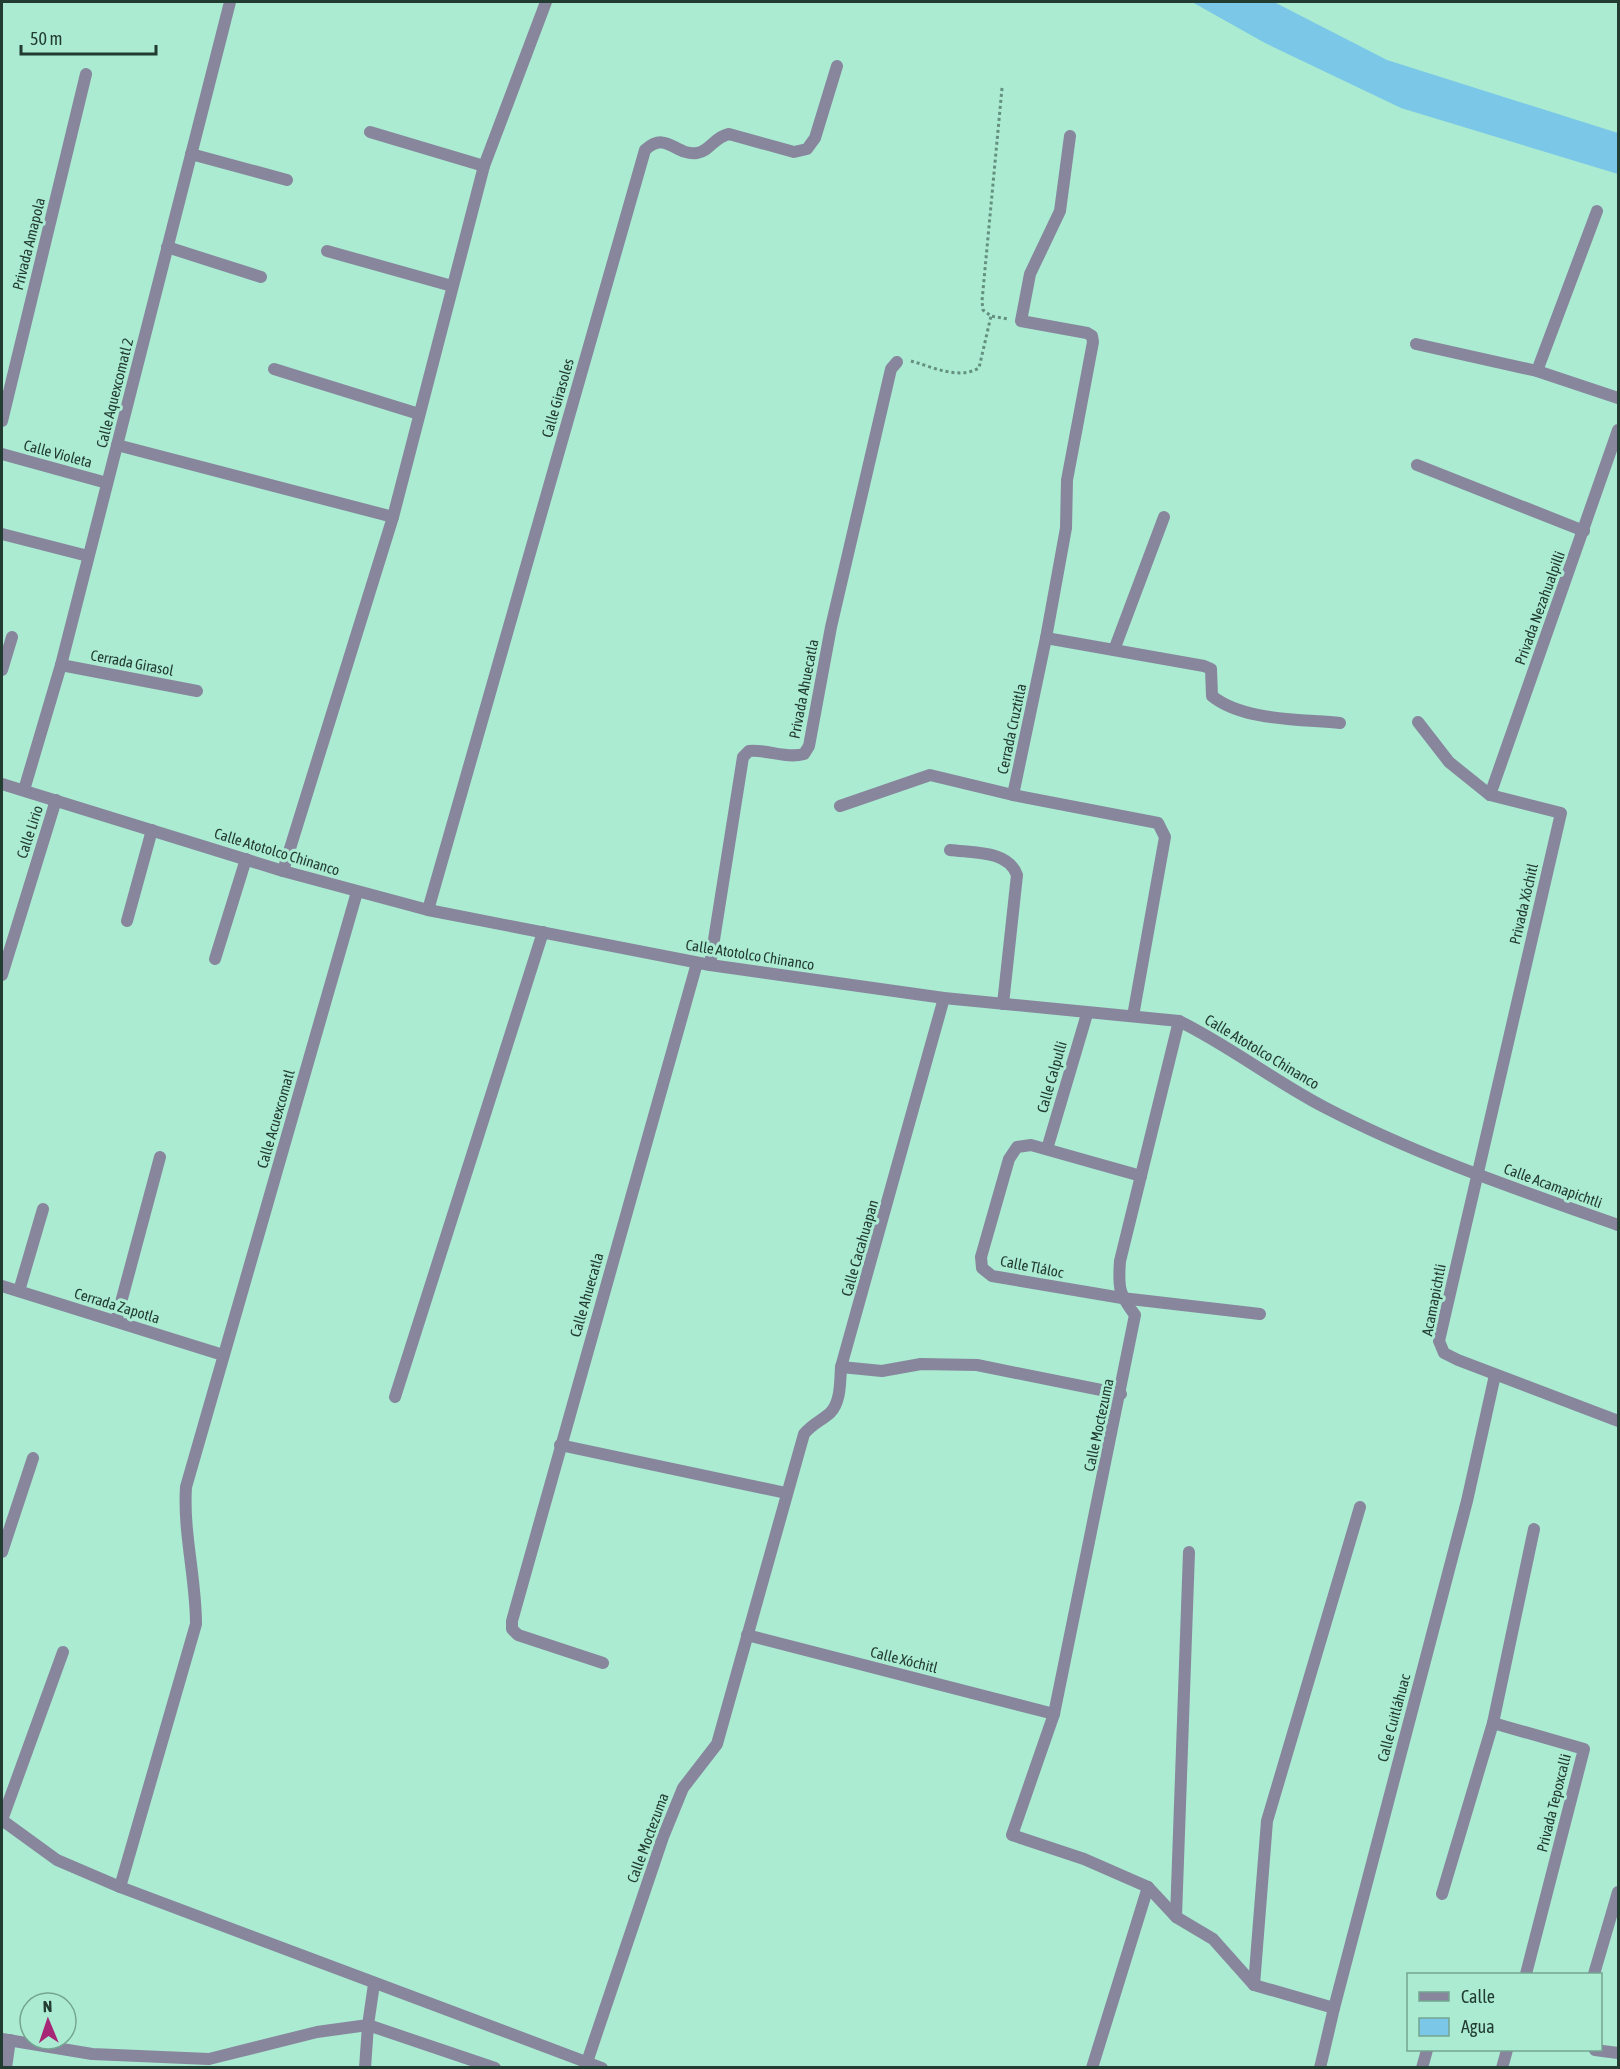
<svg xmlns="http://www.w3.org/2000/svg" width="1620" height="2069" viewBox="0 0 1620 2069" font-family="'Asap Condensed',sans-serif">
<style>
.water{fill:#7ac7e8}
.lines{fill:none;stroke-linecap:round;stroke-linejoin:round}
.path{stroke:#64917f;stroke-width:3;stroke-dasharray:3 3;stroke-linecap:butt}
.street{stroke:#87869d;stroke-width:12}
.labels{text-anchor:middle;stroke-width:6;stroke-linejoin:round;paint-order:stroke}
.street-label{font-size:15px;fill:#223c32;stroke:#abebd1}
</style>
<rect width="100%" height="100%" fill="#abebd1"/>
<path class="water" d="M1192 2H1274L1387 60 1618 133V174L1401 108 1265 43Z"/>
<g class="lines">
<g class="path">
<path d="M1002 88 982 301 983 310 991 316 1008 319"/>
<path d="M911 361C933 367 958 380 979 368L991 316"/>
</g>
<g class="street">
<path d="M370 132 484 166"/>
<path d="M191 154 287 180"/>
<path d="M167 247 261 277"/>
<path d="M327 251 452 286"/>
<path d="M1416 344 1537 371 1618 398"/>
<path d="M274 369 419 414"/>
<path d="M1537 371 1597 211"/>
<path d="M2 421 86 74"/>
<path d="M117 445 393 517"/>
<path d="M2 454 107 483"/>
<path d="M1417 465 1584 531"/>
<path d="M2 534 88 556"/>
<path d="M1046 638 1204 666 1211 669 1212 696C1243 721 1300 719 1340 723"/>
<path d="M1114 650 1164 517"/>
<path d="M61 665 197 691"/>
<path d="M2 670 12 637"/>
<path d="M1418 722 1449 762 1490 795 1561 813 1439 1341 1444 1353 1458 1360 1618 1421"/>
<path d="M2 784 283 871 428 910 710 965 944 998 1179 1021C1230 1046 1274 1081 1324 1107 1418 1156 1519 1190 1618 1225"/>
<path d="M24 790 61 665 230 2"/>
<path d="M1013 795 1046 638 1066 528 1067 480 1093 342 1092 336 1087 333 1021 321 1030 274 1060 211 1070 136"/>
<path d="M1490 795 1618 430"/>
<path d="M840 806 930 775 1013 795 1158 823 1165 837 1133 1016"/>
<path d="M950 850C973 853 1008 850 1017 875L1003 1004"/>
<path d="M283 871 393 517 484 166 546 2"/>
<path d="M428 910 645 150C667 130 675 156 697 153 710 151 714 137 729 134L794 152 807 149 815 138 837 66"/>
<path d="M127 921 152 830"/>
<path d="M215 959 246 859"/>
<path d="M710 965 743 757 749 751C767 749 786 759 804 754L809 746 831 627 891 369 897 362"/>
<path d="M2 975 56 800"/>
<path d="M1179 1021 1120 1261C1118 1288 1119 1294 1135 1315L1054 1714 1012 1835 1084 1859 1148 1887 1176 1917 1213 1939 1254 1985 1334 2008"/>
<path d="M1047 1149 1087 1014"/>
<path d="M1141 1176 1031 1145 1017 1147 1009 1159 981 1257 982 1268 992 1276 1122 1298 1260 1314"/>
<path d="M2 1286 223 1355"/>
<path d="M19 1291 43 1209"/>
<path d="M116 1321 160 1157"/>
<path d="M841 1367 882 1371 921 1364 977 1365 1121 1394"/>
<path d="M395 1397 543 932"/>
<path d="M560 1445 786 1493"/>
<path d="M2 1552 33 1458"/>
<path d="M747 1635 1054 1714"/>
<path d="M603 1663 518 1635 512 1629V1621L697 963"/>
<path d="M1493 1723 1584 1749 1526 1974"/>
<path d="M2 1820 57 1860 120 1887 602 2068"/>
<path d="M2 1820 63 1652"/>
<path d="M120 1887 196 1624C196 1578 183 1533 186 1487L357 892"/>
<path d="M1442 1894 1493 1723 1534 1529"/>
<path d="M1176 1917 1189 1552"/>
<path d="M1594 1974 1618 1892"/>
<path d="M1254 1985 1267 1821 1360 1507"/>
<path d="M2 2039 92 2054 209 2059 317 2032 368 2025 374 1984"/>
<path d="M1595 2050 1618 2053"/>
<path d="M587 2062 663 1837 683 1788 717 1744 804 1434C812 1424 821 1421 830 1413 841 1402 840 1382 841 1367L944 998"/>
<path d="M6 2068 10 2040"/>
<path d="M365 2068 368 2025 495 2068"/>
<path d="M1092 2068 1148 1887"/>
<path d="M1320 2068 1334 2008 1467 1501 1495 1375"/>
<path d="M1422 2068 1427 2050"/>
<path d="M1502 2068 1507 2050"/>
</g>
</g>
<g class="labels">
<g class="street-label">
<text transform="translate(29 244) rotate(-76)" y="5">Privada Amapola</text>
<text transform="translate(115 393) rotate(-76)" y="5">Calle Aquexcomatl 2</text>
<text transform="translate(558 398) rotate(-74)" y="5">Calle Girasoles</text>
<text transform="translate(58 454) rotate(15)" y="5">Calle Violeta</text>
<text transform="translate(1540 608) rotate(-70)" y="5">Privada Nezahualpilli</text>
<text transform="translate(132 663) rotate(11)" y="5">Cerrada Girasol</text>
<text transform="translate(804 689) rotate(-79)" y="5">Privada Ahuecatla</text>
<text transform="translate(1012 729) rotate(-78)" y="5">Cerrada Cruztitla</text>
<text transform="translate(30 832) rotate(-72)" y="5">Calle Lirio</text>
<text transform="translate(277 852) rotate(17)" y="5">Calle Atotolco Chinanco</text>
<text transform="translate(1524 904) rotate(-77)" y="5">Privada Xóchitl</text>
<text transform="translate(750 955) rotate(9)" y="5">Calle Atotolco Chinanco</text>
<text transform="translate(1262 1052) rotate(31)" y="5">Calle Atotolco Chinanco</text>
<text transform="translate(1052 1077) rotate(-74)" y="5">Calle Calpulli</text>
<text transform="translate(276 1119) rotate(-74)" y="5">Calle Acuexcomatl</text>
<text transform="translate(1553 1186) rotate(20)" y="5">Calle Acamapichtli</text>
<text transform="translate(860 1248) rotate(-74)" y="5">Calle Cacahuapan</text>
<text transform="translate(1032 1267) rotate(11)" y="5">Calle Tláloc</text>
<text transform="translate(587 1295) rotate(-74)" y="5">Calle Ahuecatla</text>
<text transform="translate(1434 1300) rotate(-79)" y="5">Acamapichtli</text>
<text transform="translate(117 1306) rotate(17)" y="5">Cerrada Zapotla</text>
<text transform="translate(1099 1425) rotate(-78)" y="5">Calle Moctezuma</text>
<text transform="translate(904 1660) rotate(14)" y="5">Calle Xóchitl</text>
<text transform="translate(1394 1718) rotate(-75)" y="5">Calle Cuitláhuac</text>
<text transform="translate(1554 1803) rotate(-76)" y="5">Privada Tepoxcalli</text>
<text transform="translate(648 1838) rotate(-70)" y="5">Calle Moctezuma</text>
</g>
</g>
<rect width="1620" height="2069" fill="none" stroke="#223c32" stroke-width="6"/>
<rect x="1407" y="1973" width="195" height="78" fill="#abebd1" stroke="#74a591" stroke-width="1.5"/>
<rect x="1419" y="1992" width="30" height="9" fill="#87869d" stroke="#74a591" stroke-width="1.5"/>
<text x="1461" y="2003" font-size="18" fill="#223c32">Calle</text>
<rect x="1419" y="2018" width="30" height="18" fill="#7ac7e8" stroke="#74a591" stroke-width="1.5"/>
<text x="1461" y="2033" font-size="18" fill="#223c32">Agua</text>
<g transform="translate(48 2021) rotate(358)"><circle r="28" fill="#abebd1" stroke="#74a591" stroke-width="1.5"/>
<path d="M0-4.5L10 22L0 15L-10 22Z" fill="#a72777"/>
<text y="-9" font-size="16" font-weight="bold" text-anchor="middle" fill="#223c32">N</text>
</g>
<path d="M21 45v9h135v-9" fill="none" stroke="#223c32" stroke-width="3"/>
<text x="30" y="45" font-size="18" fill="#223c32" stroke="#abebd1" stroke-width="4.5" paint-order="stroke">50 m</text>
</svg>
